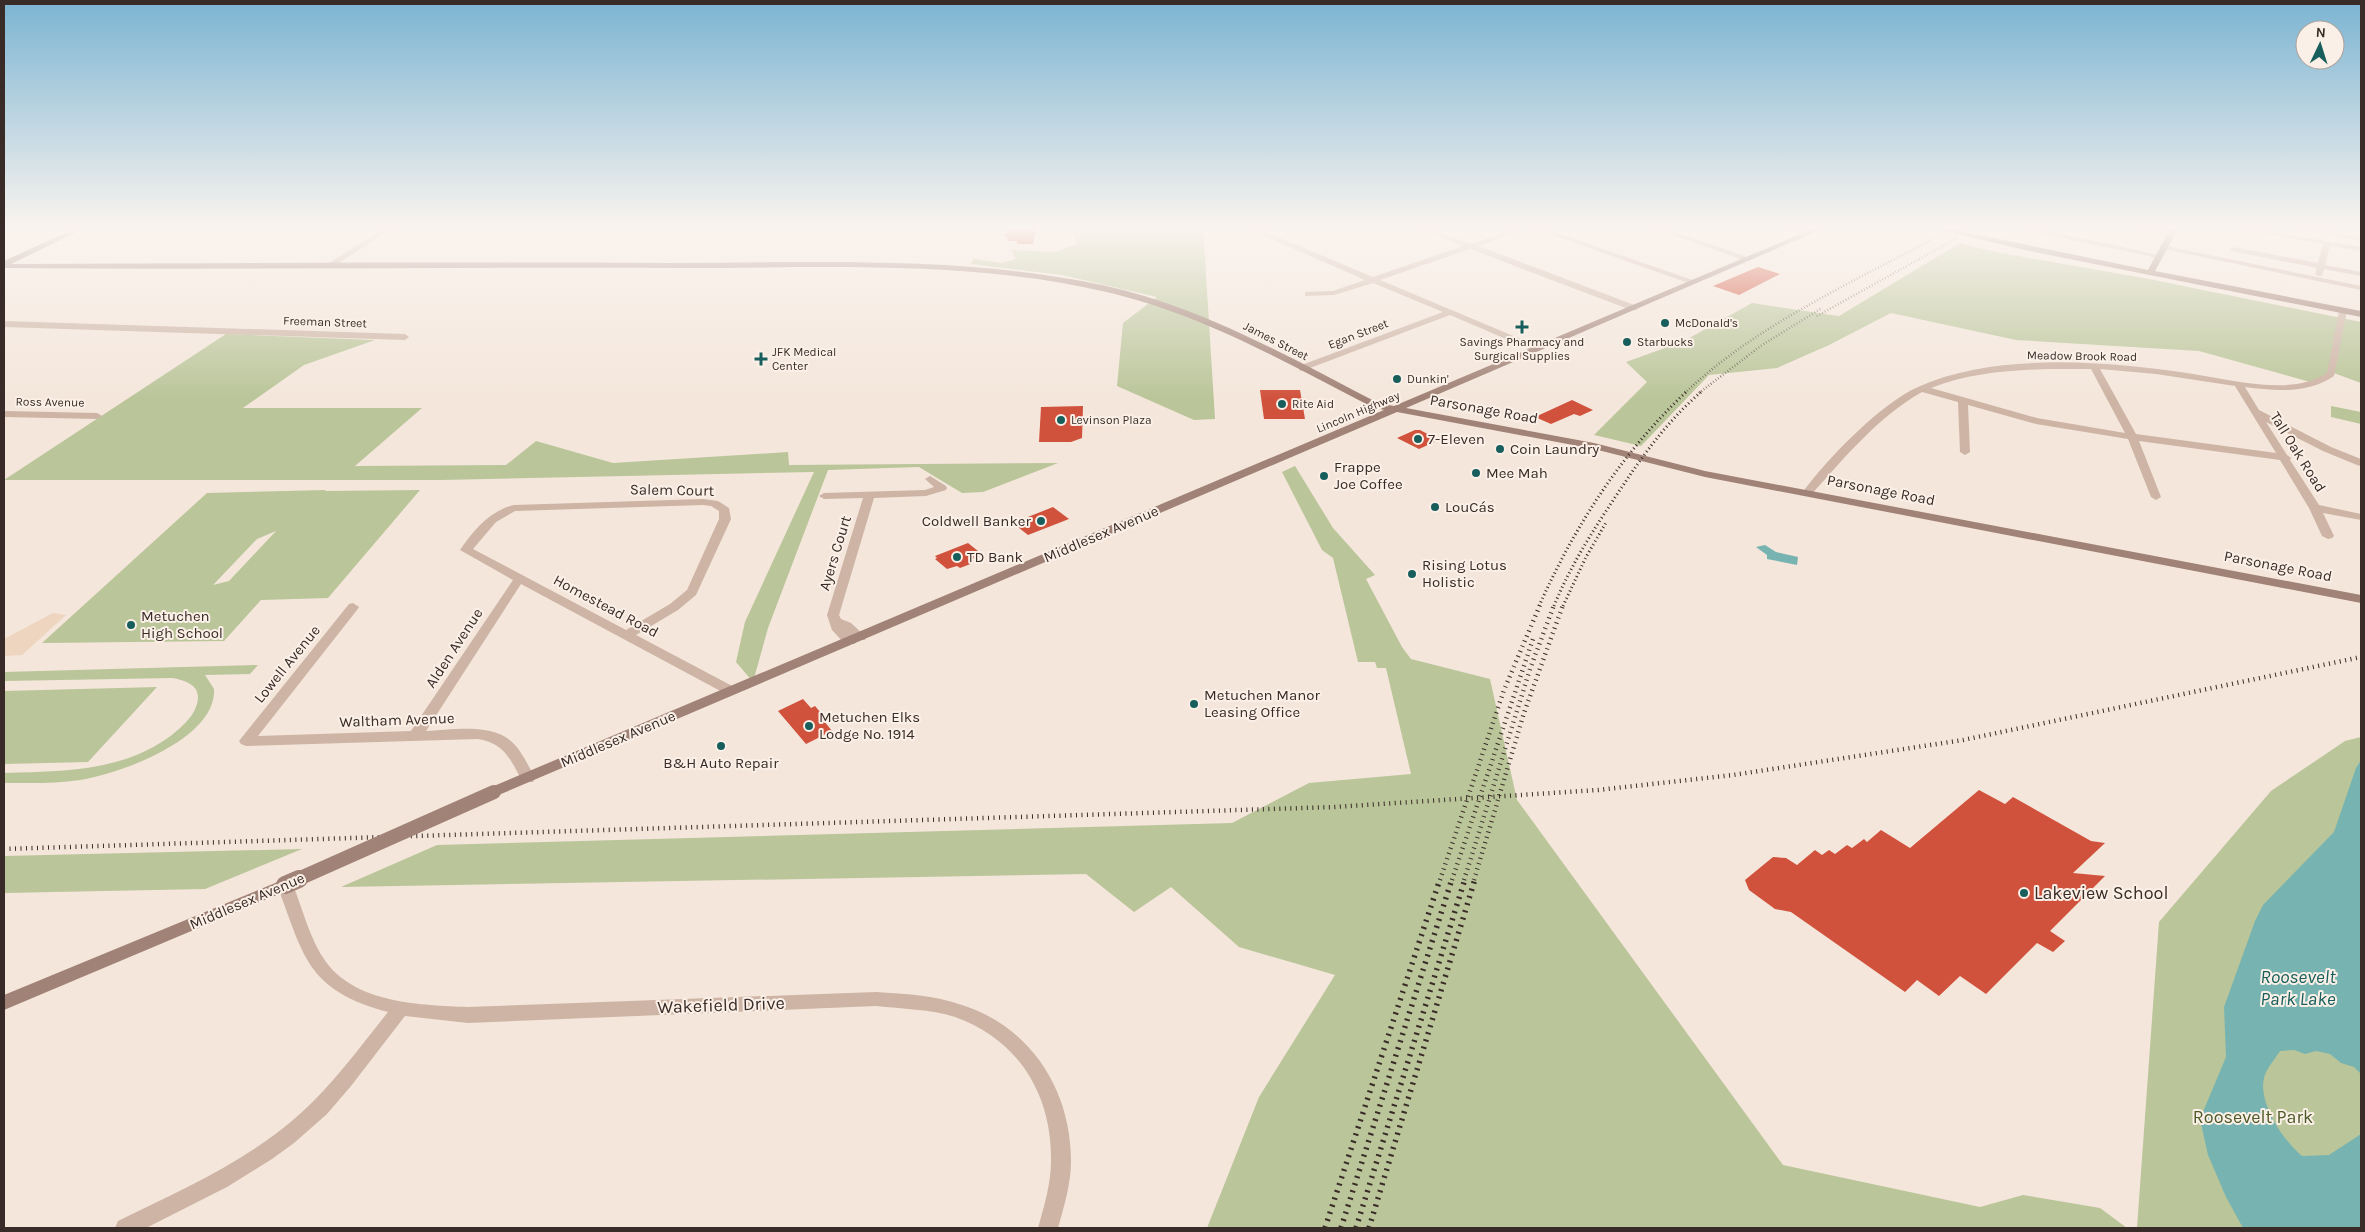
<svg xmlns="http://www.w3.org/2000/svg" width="2365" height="1232" viewBox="0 0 2365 1232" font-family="Karla,sans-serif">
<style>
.green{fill:#bac599;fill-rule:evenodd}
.plaza{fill:#eed5c0}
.water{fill:#77b4b1}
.building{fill:#d1523c}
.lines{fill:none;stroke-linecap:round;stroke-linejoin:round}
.street{fill:#cdb4a5;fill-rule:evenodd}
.secondary{fill:#a18276;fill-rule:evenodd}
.rail-far3{stroke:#392b27;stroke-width:2.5;stroke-dasharray:0.5 2.5;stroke-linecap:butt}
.rail-far2{stroke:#392b27;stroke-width:3;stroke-dasharray:1 3;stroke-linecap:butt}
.rail-far1{stroke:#392b27;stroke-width:4.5;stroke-dasharray:1 4.5;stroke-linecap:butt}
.rail{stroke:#392b27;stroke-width:5.5;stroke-dasharray:2 5.5;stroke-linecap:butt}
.secondary-bridge-far1{stroke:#a18276;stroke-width:14}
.secondary-bridge{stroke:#a18276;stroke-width:18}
.poi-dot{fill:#185e5c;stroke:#fbf0e7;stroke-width:2}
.labels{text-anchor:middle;stroke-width:4;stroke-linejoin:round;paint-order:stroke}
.far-street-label{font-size:12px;fill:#392b27;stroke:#fbf0e7}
.far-poi-label{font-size:12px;fill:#392b27;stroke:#fbf0e7;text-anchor:start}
.street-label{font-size:15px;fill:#392b27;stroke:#fbf0e7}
.poi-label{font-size:15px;fill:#392b27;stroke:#fbf0e7;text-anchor:start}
.near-poi-label{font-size:18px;fill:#392b27;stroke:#fbf0e7;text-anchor:start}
.near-street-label{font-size:18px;fill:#392b27;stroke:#fbf0e7}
.near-park-label{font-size:18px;fill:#4c5928;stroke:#fbf0e7}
.near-water-label{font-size:19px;font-style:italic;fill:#185e5c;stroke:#fbf0e7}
</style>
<rect width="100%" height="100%" fill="#f4e6db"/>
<g class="green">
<path d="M1072 227H1203L1215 419 1194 420 1117 386 1123 323 1157 297 1062 275 971 264 973 259 1002 263 1016 259 1011 250 1055 252 1077 244Z"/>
<path d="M1960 243 1995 252 2149 279 2361 322V383L2331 372 2314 383 2199 351 2016 340 1891 313 1829 345 1777 368 1709 375 1641 446 1594 435 1647 382 1626 362 1684 341 1752 303 1839 316Z"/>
<path d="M226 334 375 340 304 365 243 408H422L355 466 506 465 536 441 613 463 788 452 789 465 1058 463 983 492 962 493 919 467 828 470 768 628 753 682 736 662 745 622 814 472 441 480H4Z"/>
<path d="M2331 406 2361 412V424L2331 417Z"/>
<path d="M1295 466 1333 528 1375 575 1366 579 1402 647 1411 659 1490 679 1517 800 1783 1165 1980 1207 2023 1195 2100 1208 2127 1228H1207L1259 1097 1335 975 1239 947 1171 887 1134 912 1086 874 341 887 437 845 1232 823 1309 783 1411 774 1386 668H1377L1375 662H1358L1333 558 1322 550 1282 472Z"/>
<path d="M326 490 325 491 420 490 328 598 261 600 224 641 42 643 207 493ZM276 531 229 581 213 585 257 539Z"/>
<path d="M258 665 250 674 205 675 214 689C217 739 119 774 80 780 55 784 29 783 4 783V773C65 771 130 772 179 729 188 721 198 710 198 697 198 684 183 680 173 678L4 681V672Z"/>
<path d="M157 687 88 762 4 764V691Z"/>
<path d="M2361 737V1228H2137L2159 922 2271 791 2345 741Z"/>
<path d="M302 849 205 889 4 893V856Z"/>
</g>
<path class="plaza" d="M53 613 66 615 22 655 4 656V639Z"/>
<g class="water">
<path d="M1765 545 1776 552 1798 557 1797 565 1767 559V555L1756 547Z"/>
<path d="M2361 760V1074L2354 1067 2341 1063 2330 1054 2316 1051 2305 1054 2294 1050 2280 1051C2275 1059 2266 1069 2264 1078 2258 1104 2284 1141 2302 1156L2329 1155 2361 1134V1228H2243L2226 1197 2208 1155 2200 1119 2226 1057 2224 1007 2255 921 2263 905 2334 832 2356 768Z"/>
</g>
<g class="building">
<path d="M1011 227H1036L1033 244H1017V241H1007L1008 238 1003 235 1010 231Z"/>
<path d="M1758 267 1780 274 1739 295 1713 286Z"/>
<path d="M1260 390H1300L1305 419H1264Z"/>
<path d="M1572 400 1593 410 1580 416 1574 414 1551 424 1535 417Z"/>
<path d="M1083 406 1082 438 1071 442H1039L1041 407Z"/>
<path d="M1415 430H1420L1439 440 1419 449 1397 438Z"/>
<path d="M1053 507 1069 519 1028 535 1013 523Z"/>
<path d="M968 543 983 555 969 560 973 563 960 568 957 566 947 569 935 559 937 558 935 556Z"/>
<path d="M803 699 811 708 815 706 827 720 824 721 832 731 806 744 778 711Z"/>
<path d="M1979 790 2005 804 2013 797 2091 841 2105 843 2073 873 2105 876 2050 931 2065 941 2053 952 2037 943 1986 994 1960 976 1939 996 1917 980 1905 992 1791 912 1775 909 1749 890 1745 880 1773 857 1786 858 1797 865 1815 850 1822 855 1829 850 1835 854 1847 845 1852 848 1864 839 1867 842 1881 830 1910 848Z"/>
</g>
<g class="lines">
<g class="street">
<path d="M386 227H395L331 268 324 266Z"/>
<path d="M1244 227H1254L1373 277 1463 246 1415 227H1425L1471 244 1521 227H1540L1698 282 1691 284 1530 227 1478 246 1637 306V310H1631L1470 249 1380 280 1540 347V351H1534L1450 315 1302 371 1299 370V366L1443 312 1373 283 1334 295 1305 296V292L1333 291 1365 280Z"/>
<path d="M1650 227H1660L1753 259 1746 261Z"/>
<path d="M1767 227H1783L1812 233 1808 235Z"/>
<path d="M2027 227H2036L2035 228 2163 256 2159 258 2028 231 2024 229Z"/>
<path d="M2128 227H2143L2175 234 2171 236Z"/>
<path d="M2242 227 2361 247V251L2330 246 2325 265 2361 272V276L2324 269 2322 276H2319L2315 274 2317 268 2231 251 2230 249 2234 247 2318 263 2323 244 2245 230H2242Z"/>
<path d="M2289 227H2304L2361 237V241Z"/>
<path d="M2346 227H2361V231L2347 229Z"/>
<path d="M2161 245 2361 286V290L2164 249 2160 247Z"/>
<path d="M2343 308 2347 311 2334 376C2308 394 2276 391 2245 387L2259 410 2331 447 2361 459V466L2357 465 2323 451 2266 422 2287 455 2291 458 2290 460 2319 505 2361 514V520L2323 513 2334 536 2332 538 2328 539 2322 536 2309 508 2280 460 2139 441 2161 497 2156 500 2151 497 2128 439 2036 424 1968 405 1970 452 1965 455 1960 452 1958 402 1922 392C1878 417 1845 457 1811 495H1803L1802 493C1827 459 1880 404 1918 387 1998 350 2120 362 2205 376 2242 382 2293 395 2327 373L2339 311ZM2051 369H2091L2125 433 2037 418 1931 388C1969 373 2010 370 2051 369ZM2100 369 2156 374 2235 386 2276 453 2136 434Z"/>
<path d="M4 321 405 334 409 337 405 340 4 327Z"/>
<path d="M4 411 97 413 102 416 97 419 4 417Z"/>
<path d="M930 476 946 486 947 488 946 490 926 496 874 498 839 615 841 619 851 623 866 637 865 640H856L855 644H845L832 630 827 615 863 498 824 499 819 496 824 493 925 490 934 487 925 479Z"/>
<path d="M703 499 718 501 729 508 731 519 696 595 678 610 636 635 736 688 738 691 736 694H726L521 584 426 731C453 730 495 722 515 745 523 754 529 767 535 778L533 782H523C510 760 506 744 478 739L246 746 241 744 239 741 349 604 353 603 359 607 357 610 258 736 411 731 513 580 460 550C474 530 489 511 514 505ZM703 505 711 506 719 511V519L687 590 670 604 626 630 473 549 496 522 515 511Z"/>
<path d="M285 879 291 881 293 885C303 910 310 940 326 962 357 1004 422 1005 468 1007L876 992C905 994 934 995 962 1005 1031 1027 1071 1090 1071 1161 1071 1184 1064 1206 1058 1228H1038C1044 1206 1051 1184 1051 1161 1052 1095 1019 1040 955 1017 930 1009 902 1009 876 1006L468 1023 405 1016 351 1086 327 1114 294 1143 272 1159 227 1187 146 1228H115L118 1221C181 1190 248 1161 301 1113 334 1083 360 1047 388 1012 306 990 304 956 277 885L279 881Z"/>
</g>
<g class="secondary">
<path d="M78 227H87L11 264C231 263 450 262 669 263 813 263 960 255 1102 285 1200 306 1289 357 1378 403L1394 406 1817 227H1827L1406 408 1594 443 1705 471 2361 595V603L1705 477 1594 449 1397 412 494 797 489 796 487 792 489 788 1384 410 1372 407C1285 362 1198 312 1102 291 966 260 822 268 683 268 457 267 230 270 4 268V261Z"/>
<path d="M1928 227H1941L2148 270 2171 227H2179L2155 271 2361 311V317L2029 251Z"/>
<path d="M285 879 291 881 293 885 291 889 4 1010V995Z"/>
</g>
<g class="rail-far3">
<path d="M1949 238 1970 227"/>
<path d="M1817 316 1957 238"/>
<path d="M1685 393C1760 321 1865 277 1955 227"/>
<path d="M1699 393 1762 345 1822 308"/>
</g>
<g class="rail-far2">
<path d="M1539 606C1576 524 1621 454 1686 392"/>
<path d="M1554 606C1569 569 1590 535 1612 502 1639 461 1664 424 1701 392"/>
<path d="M1563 606 1586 557 1607 521"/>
</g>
<g class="rail-far1">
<path d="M4 849 1334 807 1598 790 1733 775 1963 740 2361 657"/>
<path d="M1440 880 1504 690 1540 605"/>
<path d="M1452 880 1534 636"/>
<path d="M1464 880 1530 669 1554 605"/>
<path d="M1474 880 1524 713 1563 605"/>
</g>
<g class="rail">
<path d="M1325 1228 1440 879"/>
<path d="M1341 1228 1452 879"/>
<path d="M1356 1228 1465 879"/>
<path d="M1369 1228 1475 879"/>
</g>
<path class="secondary-bridge-far1" d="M296 880 494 792"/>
<path class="secondary-bridge" d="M285 885 299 879"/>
</g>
<linearGradient id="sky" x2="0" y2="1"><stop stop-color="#7bb4d2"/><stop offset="0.57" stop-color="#faf4ef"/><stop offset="1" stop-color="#faf4ef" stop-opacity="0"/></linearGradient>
<rect width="2365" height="399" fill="url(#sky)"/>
<g class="poi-dot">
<circle cx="1665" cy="323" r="5"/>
<path d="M1519.5 319.5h5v5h5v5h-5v5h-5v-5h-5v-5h5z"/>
<circle cx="1627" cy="342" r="5"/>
<path d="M758.5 351.5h5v5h5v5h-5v5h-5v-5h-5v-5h5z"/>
<circle cx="1397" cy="379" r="5"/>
<circle cx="1282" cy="404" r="5"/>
<circle cx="1061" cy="420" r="5"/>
<circle cx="1418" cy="439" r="5"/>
<circle cx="1500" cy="449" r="5"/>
<circle cx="1476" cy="473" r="5"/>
<circle cx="1324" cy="476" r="5"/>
<circle cx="1435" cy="507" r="5"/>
<circle cx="1041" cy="521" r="5"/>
<circle cx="957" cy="557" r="5"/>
<circle cx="1412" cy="574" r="5"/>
<circle cx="131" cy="625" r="5"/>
<circle cx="1194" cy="704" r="5"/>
<circle cx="809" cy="726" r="5"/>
<circle cx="721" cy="746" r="5"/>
<circle cx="2024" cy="893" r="5"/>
</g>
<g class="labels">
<g class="far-street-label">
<text transform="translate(325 322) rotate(2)" y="4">Freeman Street</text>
<text transform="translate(1358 334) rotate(-21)" y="4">Egan Street</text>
<text transform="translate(1276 341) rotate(27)" y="4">James Street</text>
<text transform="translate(2082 356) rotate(1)" y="4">Meadow Brook Road</text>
<text transform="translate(50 402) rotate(1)" y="4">Ross Avenue</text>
<text transform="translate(1358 412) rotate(-23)" y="4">Lincoln Highway</text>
</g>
<g class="far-poi-label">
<text x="1675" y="327">McDonald's</text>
<text x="1522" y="346" text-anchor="middle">Savings Pharmacy and<tspan x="1522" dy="14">Surgical Supplies</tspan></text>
<text x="1637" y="346">Starbucks</text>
<text x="772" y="356">JFK Medical<tspan x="772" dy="14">Center</tspan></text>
<text x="1407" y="383">Dunkin'</text>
<text x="1292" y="408">Rite Aid</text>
<text x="1071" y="424">Levinson Plaza</text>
</g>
<g class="street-label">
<text transform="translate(1484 409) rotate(10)" y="5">Parsonage Road</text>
<text transform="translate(2298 452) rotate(58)" y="5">Tall Oak Road</text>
<text transform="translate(672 490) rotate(1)" y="5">Salem Court</text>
<text transform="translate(1881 490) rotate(11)" y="5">Parsonage Road</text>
<text transform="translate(1101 534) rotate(-23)" y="5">Middlesex Avenue</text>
<text transform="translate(835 553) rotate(-73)" y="5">Ayers Court</text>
<text transform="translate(2278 566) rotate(11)" y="5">Parsonage Road</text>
<text transform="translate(606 606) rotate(28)" y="5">Homestead Road</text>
<text transform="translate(454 648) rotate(-57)" y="5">Alden Avenue</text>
<text transform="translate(287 664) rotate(-51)" y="5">Lowell Avenue</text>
<text transform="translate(397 720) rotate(-2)" y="5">Waltham Avenue</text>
<text transform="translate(618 739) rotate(-23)" y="5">Middlesex Avenue</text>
<text transform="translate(247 901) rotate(-23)" y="5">Middlesex Avenue</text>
</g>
<g class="poi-label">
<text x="1428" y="444">7-Eleven</text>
<text x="1510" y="454">Coin Laundry</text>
<text x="1334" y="472">Frappe<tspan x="1334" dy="17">Joe Coffee</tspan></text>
<text x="1486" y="478">Mee Mah</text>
<text x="1445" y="512">LouCás</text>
<text x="1031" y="526" text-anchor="end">Coldwell Banker</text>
<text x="967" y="562">TD Bank</text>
<text x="1422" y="570">Rising Lotus<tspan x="1422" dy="17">Holistic</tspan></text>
<text x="141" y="621">Metuchen<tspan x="141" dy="17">High School</tspan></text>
<text x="1204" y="700">Metuchen Manor<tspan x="1204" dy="17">Leasing Office</tspan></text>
<text x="819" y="722">Metuchen Elks<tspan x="819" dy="17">Lodge No. 1914</tspan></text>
<text x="721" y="768" text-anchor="middle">B&amp;H Auto Repair</text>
</g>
<g class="near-poi-label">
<text x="2034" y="899">Lakeview School</text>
</g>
<g class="near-street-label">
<text transform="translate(721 1005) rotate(-2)" y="6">Wakefield Drive</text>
</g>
<g class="near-park-label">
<text x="2253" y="1123">Roosevelt Park</text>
</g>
<g class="near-water-label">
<text x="2298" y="983">Roosevelt<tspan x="2298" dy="22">Park Lake</tspan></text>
</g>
</g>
<rect width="2365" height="1232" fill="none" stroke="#392b27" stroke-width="10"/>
<g transform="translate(2320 45) rotate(4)"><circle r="24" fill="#fbf0e7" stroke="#ada19a"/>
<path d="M0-4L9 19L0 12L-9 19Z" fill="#185e5c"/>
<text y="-8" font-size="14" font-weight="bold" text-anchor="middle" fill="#392b27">N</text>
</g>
</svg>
